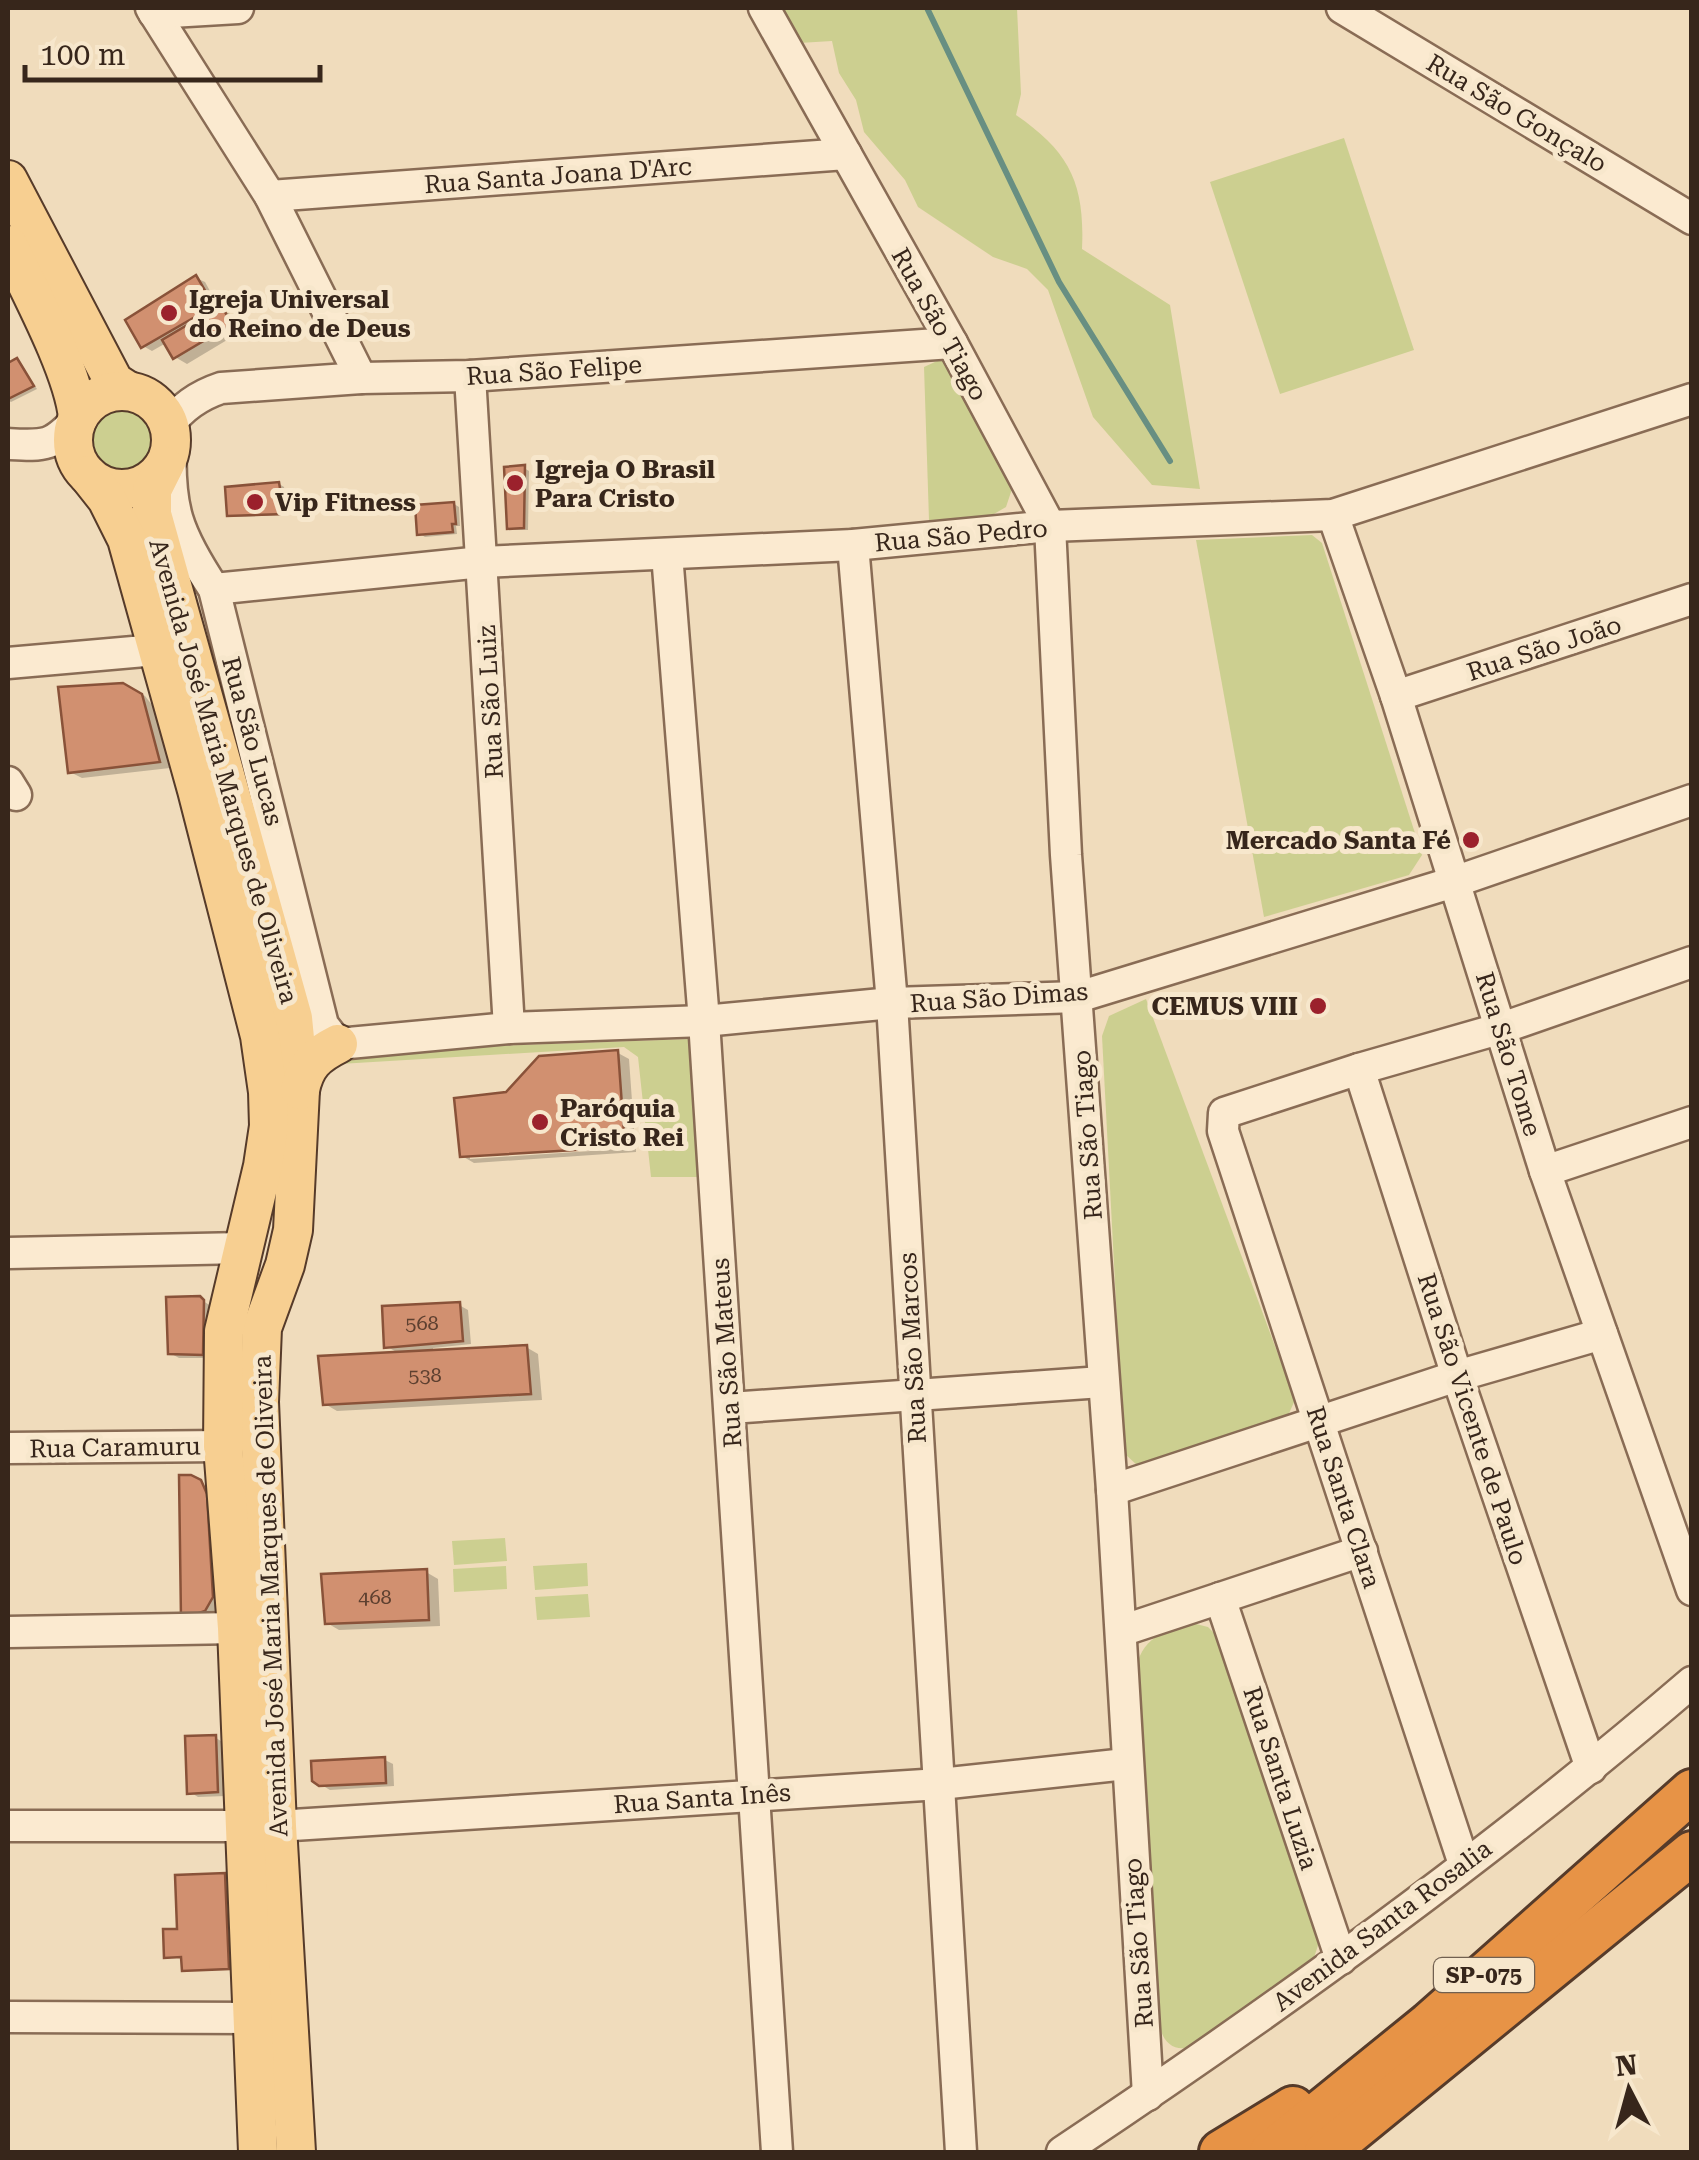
<svg xmlns="http://www.w3.org/2000/svg" width="1699" height="2160" viewBox="0 0 1699 2160" font-family="'Roboto Serif',serif">
<style>
.green{fill:#cccf90}
.shadow{fill:#0003}
.lines{fill:none;stroke-linecap:round;stroke-linejoin:round}
.stream{stroke:#688f82;stroke-width:6}
.building{fill:#d19070;stroke:#895239;stroke-width:2.5}
.minor-casing{stroke:#896c55;stroke-width:35}
.major-casing{stroke:#563b2a;stroke-width:42}
.highway-casing{stroke:#563b2a;stroke-width:48}
.minor{stroke:#fbead0;stroke-width:30}
.major{stroke:#f7cf91;stroke-width:38}
.highway{stroke:#e79346;stroke-width:42}
.poi-dot{fill:#9b212c;stroke:#f7e7cc;stroke-width:4}
.labels{text-anchor:middle;stroke-width:10;stroke-linejoin:round;paint-order:stroke}
.number-label{font-size:20px;fill:#5e4030}
.shield{fill:#f7e7cc;stroke:#716050;stroke-width:2.5}
.shield-label{font-size:22px;font-weight:bold;fill:#37261b}
.street-label{font-size:25px;fill:#37261b;stroke:#f7e7cc}
.poi-label{font-size:25px;font-weight:bold;fill:#37261b;stroke:#f7e7cc;text-anchor:start}
</style>
<rect width="100%" height="100%" fill="#f0dcbc"/>
<g class="green">
<path d="M747 8H1017L1021 94 1016 115C1070 152 1085 184 1082 249L1170 305 1200 489 1152 485 1093 417 1048 290 1027 269 993 257 918 207 905 180 864 132 856 100 839 73 832 41 799 43 758 28Z"/>
<path d="M1344 138 1414 350 1280 394 1210 182Z"/>
<path d="M948 356 1014 483 1006 507 987 518 929 520 924 367Z"/>
<circle cx="121" cy="440" r="32"/>
<path d="M1312 535 1322 543 1422 855 1409 875 1264 917 1196 540Z"/>
<path d="M1146 999 1295 1400 1286 1420 1139 1467 1124 1453 1102 1036 1109 1016Z"/>
<path d="M691 1039 701 1177H651L638 1057 624 1047 323 1065 325 1052Z"/>
<path d="M505 1538 507 1561 454 1565 452 1541Z"/>
<path d="M587 1563 588 1586 535 1590 533 1566Z"/>
<path d="M506 1566 507 1589 454 1592 453 1569Z"/>
<path d="M588 1594 590 1617 537 1620 535 1597Z"/>
<path d="M1192 1623 1208 1627 1219 1638 1317 1923 1319 1942 1313 1961 1193 2046C1178 2052 1166 2046 1161 2031L1135 1679C1137 1642 1158 1631 1192 1623Z"/>
</g>
<g class="shadow">
<path d="M196 278 205 282 220 309 232 315 242 331 187 364 175 357 166 343 152 351 143 346Z"/>
<path d="M17 361 37 389 11 402 8 400V365Z"/>
<path d="M524 468 529 471 528 530H515L510 527Z"/>
<path d="M279 484 284 487 288 515 234 517 229 514Z"/>
<path d="M454 504 459 507 460 526H456L457 534 425 537 420 534Z"/>
<path d="M132 689 145 696 156 710 170 768 82 778 70 772Z"/>
<path d="M618 1053 629 1059 635 1143 470 1154V1159L636 1148V1152L474 1163 462 1156 508 1095Z"/>
<path d="M199 1298 212 1307 211 1358H179L170 1353Z"/>
<path d="M459 1305 468 1310 471 1344 433 1348V1352L526 1347 538 1354 542 1400 337 1411 325 1404 400 1354 386 1346Z"/>
<path d="M190 1478 209 1488 221 1603 213 1615 192 1623Z"/>
<path d="M426 1572 438 1579 440 1626 339 1630 327 1623Z"/>
<path d="M216 1738 224 1743 226 1796 198 1797 190 1792Z"/>
<path d="M385 1760 393 1764 394 1786 330 1790 320 1784Z"/>
<path d="M225 1875 230 1969 186 1970Z"/>
</g>
<g class="lines">
<path class="stream" d="M927 8 1059 282 1170 461"/>
</g>
<g class="building">
<path d="M196 275 214 306 141 348 125 320Z"/>
<path d="M221 305 232 324 173 359 162 340Z"/>
<path d="M17 358 34 386 8 399V363Z"/>
<path d="M525 465 524 528 507 529 504 467Z"/>
<path d="M279 482 284 514 227 516 225 487Z"/>
<path d="M454 502 456 524H452L453 532 417 535 415 505Z"/>
<path d="M123 683 142 694 160 762 68 773 58 687Z"/>
<path d="M618 1050 625 1147 460 1157 454 1098 506 1092 539 1056Z"/>
<path d="M200 1296 204 1300 203 1355 168 1354 166 1297Z"/>
<path d="M460 1302 463 1341 384 1348 382 1306Z"/>
<path d="M527 1345 531 1394 323 1405 318 1356Z"/>
<path d="M179 1475H191L201 1480 207 1494 213 1597 205 1611 181 1619Z"/>
<path d="M427 1569 429 1620 325 1624 321 1574Z"/>
<path d="M216 1735 218 1792 187 1794 185 1736Z"/>
<path d="M385 1757 386 1783 319 1786 312 1781 311 1761Z"/>
<path d="M225 1873 229 1969 182 1971 181 1957 164 1958 163 1929H177L175 1875Z"/>
</g>
<g class="lines">
<g class="minor-casing">
<g id="minor">
<path d="M151 8 270 196 361 378"/>
<path d="M764 8 952 343 1050 526 1066 855 1112 1490 1148 2095"/>
<path d="M1342 8 1692 219"/>
<path d="M154 13 238 8"/>
<path d="M270 196 846 154"/>
<path d="M470 376 509 1028"/>
<path d="M169 425C182 407 200 395 221 388L361 378 470 376 952 343"/>
<path d="M171 441C168 508 177 533 214 589L323 1025 338 1044 509 1028 704 1021 892 1003 1078 997 1454 882 1692 800"/>
<path d="M8 444C45 446 52 447 78 418"/>
<path d="M1333 515 1396 696 1545 1171 1692 1590"/>
<path d="M853 545 892 1003 961 2152"/>
<path d="M667 554 704 1021 777 2152"/>
<path d="M214 589 482 562 853 545 1050 526 1333 515 1692 399"/>
<path d="M8 663 156 650"/>
<path d="M1396 696 1692 599"/>
<path d="M8 782 16 795"/>
<path d="M1359 1069 1457 1376 1591 1768"/>
<path d="M1545 1171 1692 1122"/>
<path d="M8 1253 243 1248"/>
<path d="M730 1408 1102 1382"/>
<path d="M8 1448 223 1446"/>
<path d="M1112 1490 1457 1376 1602 1334"/>
<path d="M1220 1598 1341 1959"/>
<path d="M1121 1631 1362 1551"/>
<path d="M8 1632 237 1628"/>
<path d="M8 1826H277L940 1784 1126 1764"/>
<path d="M1464 1864 1223 1131 1224 1113 1359 1069 1502 1028 1692 962"/>
<path d="M8 2017 252 2018"/>
<path d="M1062 2152C1280 2007 1493 1853 1692 1682"/>
</g>
</g>
<g class="major-casing">
<g id="major">
<path d="M8 180 114 382 128 391"/>
<path d="M8 245C29 289 74 372 78 418"/>
<circle cx="122" cy="440" r="49"/>
<path d="M164 466 152 490V514L293 1018 300 1090 293 1230 285 1265 262 1328 259 1402 277 1826 296 2152"/>
<path d="M88 475 107 499 127 539 197 790 260 1036 268 1092 269 1126 263 1166 224 1331 223 1446 237 1628 258 2152"/>
<path d="M300 1090C305 1065 316 1055 338 1044"/>
</g>
</g>
<g class="highway-casing">
<g id="highway">
<path d="M1221 2152 1293 2108"/>
<path d="M1271 2152 1429 2024 1692 1791"/>
<path d="M1326 2152 1692 1853"/>
</g>
</g>
<use href="#minor" class="minor"/>
<use href="#major" class="major"/>
<use href="#highway" class="highway"/>
</g>
<g class="poi-dot">
<circle cx="169" cy="313" r="10"/>
<circle cx="515" cy="483" r="10"/>
<circle cx="255" cy="502" r="10"/>
<circle cx="1471" cy="840" r="10"/>
<circle cx="1318" cy="1006" r="10"/>
<circle cx="540" cy="1122" r="10"/>
</g>
<g class="labels">
<g class="number-label">
<text x="422" y="1330">568</text>
<text x="425" y="1382">538</text>
<text x="375" y="1604">468</text>
</g>
<rect class="shield" x="1434" y="1958" width="100" height="34" rx="8"/>
<g class="shield-label">
<text x="1484" y="1983">SP-075</text>
</g>
<g class="street-label">
<text transform="translate(1517 113) rotate(31)" y="9">Rua São Gonçalo</text>
<text transform="translate(558 175) rotate(-4)" y="9">Rua Santa Joana D'Arc</text>
<text transform="translate(940 324) rotate(61)" y="9">Rua São Tiago</text>
<text transform="translate(554 370) rotate(-4)" y="9">Rua São Felipe</text>
<text transform="translate(961 535) rotate(-5)" y="9">Rua São Pedro</text>
<text transform="translate(1544 648) rotate(-18)" y="9">Rua São João</text>
<text transform="translate(490 702) rotate(-93)" y="9">Rua São Luiz</text>
<text transform="translate(253 741) rotate(75)" y="9">Rua São Lucas</text>
<text transform="translate(224 771) rotate(74)" y="9">Avenida José Maria Marques de Oliveira</text>
<text transform="translate(999 997) rotate(-4)" y="9">Rua São Dimas</text>
<text transform="translate(1509 1054) rotate(73)" y="9">Rua São Tome</text>
<text transform="translate(1087 1135) rotate(-94)" y="9">Rua São Tiago</text>
<text transform="translate(912 1348) rotate(-93)" y="9">Rua São Marcos</text>
<text transform="translate(726 1353) rotate(-94)" y="9">Rua São Mateus</text>
<text transform="translate(1473 1419) rotate(72)" y="9">Rua São Vicente de Paulo</text>
<text transform="translate(115 1447) rotate(-1)" y="9">Rua Caramuru</text>
<text transform="translate(1344 1497) rotate(72)" y="9">Rua Santa Clara</text>
<text transform="translate(270 1596) rotate(-92)" y="9">Avenida José Maria Marques de Oliveira</text>
<text transform="translate(1281 1778) rotate(72)" y="9">Rua Santa Luzia</text>
<text transform="translate(702 1798) rotate(-4)" y="9">Rua Santa Inês</text>
<text transform="translate(1382 1925) rotate(-37)" y="9">Avenida Santa Rosalia</text>
<text transform="translate(1138 1943) rotate(-94)" y="9">Rua São Tiago</text>
</g>
<g class="poi-label">
<text x="189" y="308">Igreja Universal<tspan x="189" dy="29">do Reino de Deus</tspan></text>
<text x="535" y="478">Igreja O Brasil<tspan x="535" dy="29">Para Cristo</tspan></text>
<text x="275" y="511">Vip Fitness</text>
<text x="1451" y="849" text-anchor="end">Mercado Santa Fé</text>
<text x="1298" y="1015" text-anchor="end">CEMUS VIII</text>
<text x="560" y="1117">Paróquia<tspan x="560" dy="29">Cristo Rei</tspan></text>
</g>
</g>
<rect width="1699" height="2160" fill="none" stroke="#37261b" stroke-width="20"/>
<g transform="translate(1629 2090) rotate(354)" stroke="#f7e7cc" stroke-width="8" paint-order="stroke">
<path d="M0-8L18 38L0 25L-18 38Z" fill="#37261b"/>
<text y="-15" font-size="28" font-weight="bold" text-anchor="middle" fill="#37261b">N</text>
</g>
<path d="M25 65v15h295v-15" fill="none" stroke="#37261b" stroke-width="5"/>
<text x="40" y="65" font-size="30" fill="#37261b" stroke="#f7e7cc" stroke-width="8" paint-order="stroke">100 m</text>
</svg>
